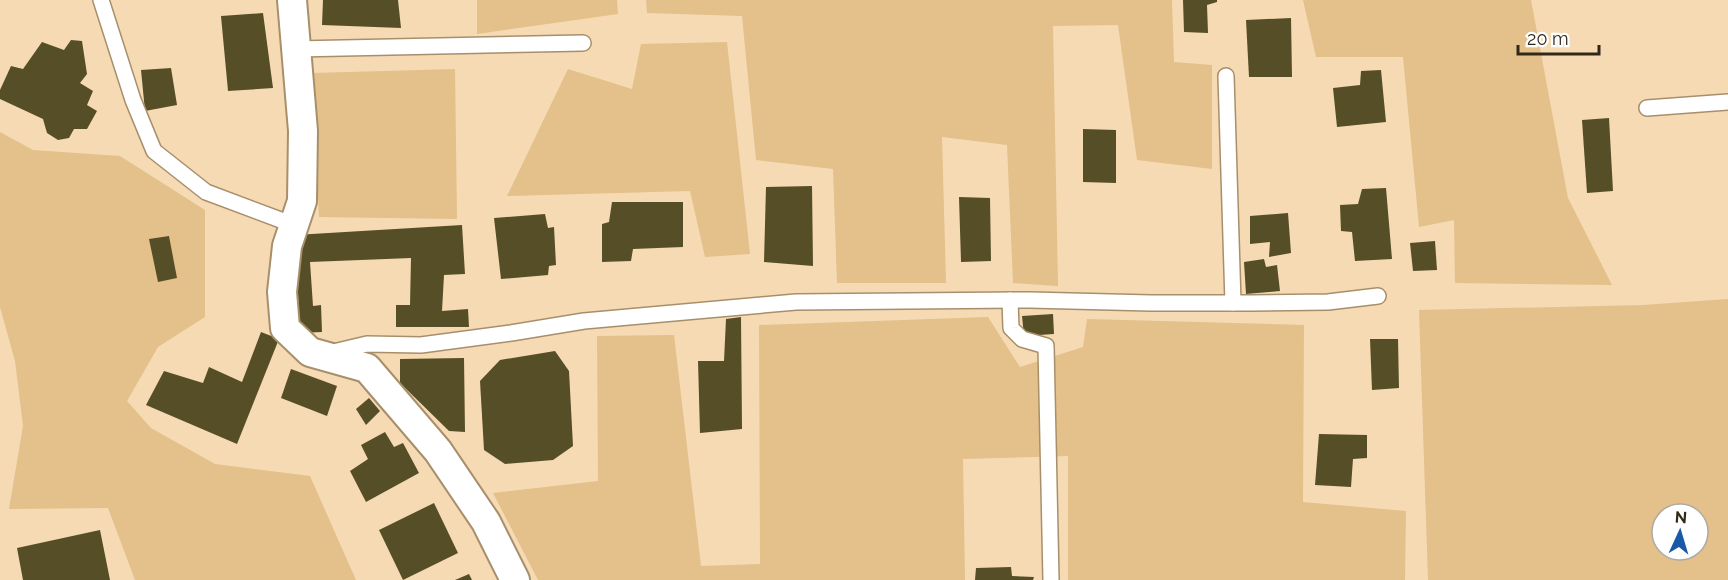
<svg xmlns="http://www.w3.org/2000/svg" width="1728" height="580" viewBox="0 0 1728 580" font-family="Raleway,sans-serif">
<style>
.green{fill:#e4c08a;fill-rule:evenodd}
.building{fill:#564e27}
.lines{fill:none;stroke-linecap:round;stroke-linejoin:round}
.lane-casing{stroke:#a88f6b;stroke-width:18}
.street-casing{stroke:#a88f6b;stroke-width:32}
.lane{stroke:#fff;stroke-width:15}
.street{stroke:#fff;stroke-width:28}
</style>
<rect width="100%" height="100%" fill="#f5dab4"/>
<g class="green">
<path d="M477 0H617L618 14 477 34Z"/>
<path d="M646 0H1172L1174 62 1212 65V169L1137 160 1118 25 1053 26 1058 286 1013 283 1007 145 942 137 946 283H837L833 169 756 160 742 16 647 13Z"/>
<path d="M1303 0H1531L1568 198 1612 285 1455 283 1454 220 1419 227 1403 57H1316Z"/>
<path d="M727 42 750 254 705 257 690 191 507 196 568 69 632 89 641 44Z"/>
<path d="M455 69 457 219 319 217 312 73Z"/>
<path d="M0 132 33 150 120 156 205 210V317L158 347 127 401 151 428 215 464 310 476 356 580H135L108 508 9 509 23 426 15 361 0 307Z"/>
<path d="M1728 299V580H1428L1419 310 1643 305ZM1662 514H1698V550H1662Z"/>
<path d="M988 317 1020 367 1083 347 1087 319 1304 325 1303 502 1406 511 1405 580H1068V456L963 459 965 580H538L493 493 598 481 597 336 674 335 701 566 760 564 759 325Z"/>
</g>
<g class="building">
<path d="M323 0H398L401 28 322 25Z"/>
<path d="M1183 0H1217V2L1207 5 1208 33 1184 32Z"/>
<path d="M263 13 273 88 228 91 221 16Z"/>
<path d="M1291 18 1292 77H1249L1246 20Z"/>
<path d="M71 40 82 41 87 74 80 83 93 91 87 105 97 111 87 129H74L69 138 58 140 47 133 43 119 0 99V90L11 66 23 69 42 42 64 50Z"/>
<path d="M171 68 177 105 145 111 141 70Z"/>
<path d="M1381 70 1386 122 1337 127 1333 88 1360 85 1361 71Z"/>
<path d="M1609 118 1613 191 1587 193 1582 120Z"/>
<path d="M1083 129 1116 130V183L1083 182Z"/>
<path d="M812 186 813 266 764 262 766 187Z"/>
<path d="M1386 188 1392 259 1355 261 1352 232 1341 231 1340 205 1358 204 1362 189Z"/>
<path d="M959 197 990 198 991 261 961 262Z"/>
<path d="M612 202H683V247L633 249 631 261 602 262V224L609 222Z"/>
<path d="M1288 213 1291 253 1269 257 1270 242 1250 244V216Z"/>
<path d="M545 214 548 228 554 227 556 265 549 266 548 275 501 279 494 218Z"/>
<path d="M462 225 465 274 444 275 442 311 468 309 469 327H396V305H410L411 258 310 262 313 306 321 305 322 332 300 333 295 235Z"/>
<path d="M169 236 177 278 158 282 149 239Z"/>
<path d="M1435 241 1437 270 1413 271 1410 243Z"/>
<path d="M1264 259 1266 267 1277 265 1280 291 1246 294 1244 262Z"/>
<path d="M1053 314 1054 334 1024 336 1022 316Z"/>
<path d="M741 317 742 429 700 433 698 361H724L726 319Z"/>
<path d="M261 332 279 339 237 444 146 405 164 371 203 383 209 367 242 382Z"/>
<path d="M1370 339H1398L1399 388 1372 390Z"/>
<path d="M555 351 569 371 573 446 553 460 505 464 484 450 480 381 500 360Z"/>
<path d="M464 358 465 432 449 431 400 383V359Z"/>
<path d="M291 369 337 386 327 416 281 398Z"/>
<path d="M369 398 380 411 366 425 356 409Z"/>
<path d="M385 432 394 447 403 443 419 473 366 502 350 471 368 459 361 445Z"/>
<path d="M1319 434 1367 435V458L1353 459 1351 487 1315 485Z"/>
<path d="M434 503 458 553 403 580 379 530Z"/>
<path d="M100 530 110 580H23L17 548Z"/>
<path d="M1011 567 1012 576 1034 577 1033 580H975L976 568Z"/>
<path d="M469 574 472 580H455Z"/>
</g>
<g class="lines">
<g class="lane-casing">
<g id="lane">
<path d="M101 0 133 100 154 151 206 192 294 225"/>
<path d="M296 49 583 43"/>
<path d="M1226 76 1233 303"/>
<path d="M1647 108 1728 102"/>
<path d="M1010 300 1011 328 1022 339 1046 346 1051 580"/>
<path d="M329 353 367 344 421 345 511 333 584 321 796 302 1030 300 1151 303H1251L1328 302 1378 296"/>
</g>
</g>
<g class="street-casing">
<path id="street" d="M292 0 303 131 302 201 287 246 282 292 285 328 310 352 367 368 438 451 486 522 515 580"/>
</g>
<use href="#lane" class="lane"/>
<use href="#street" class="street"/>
</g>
<g transform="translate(1680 532) rotate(4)"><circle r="28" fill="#ffffff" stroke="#ada9a3" stroke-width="1.5"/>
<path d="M0-4.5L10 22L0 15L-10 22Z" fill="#1a58a8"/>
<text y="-9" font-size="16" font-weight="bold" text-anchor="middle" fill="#312819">N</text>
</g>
<path d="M1518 45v9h81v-9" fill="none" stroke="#312819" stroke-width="3"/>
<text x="1527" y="45" font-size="18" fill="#312819" stroke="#ffffff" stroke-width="4.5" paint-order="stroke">20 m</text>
</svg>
